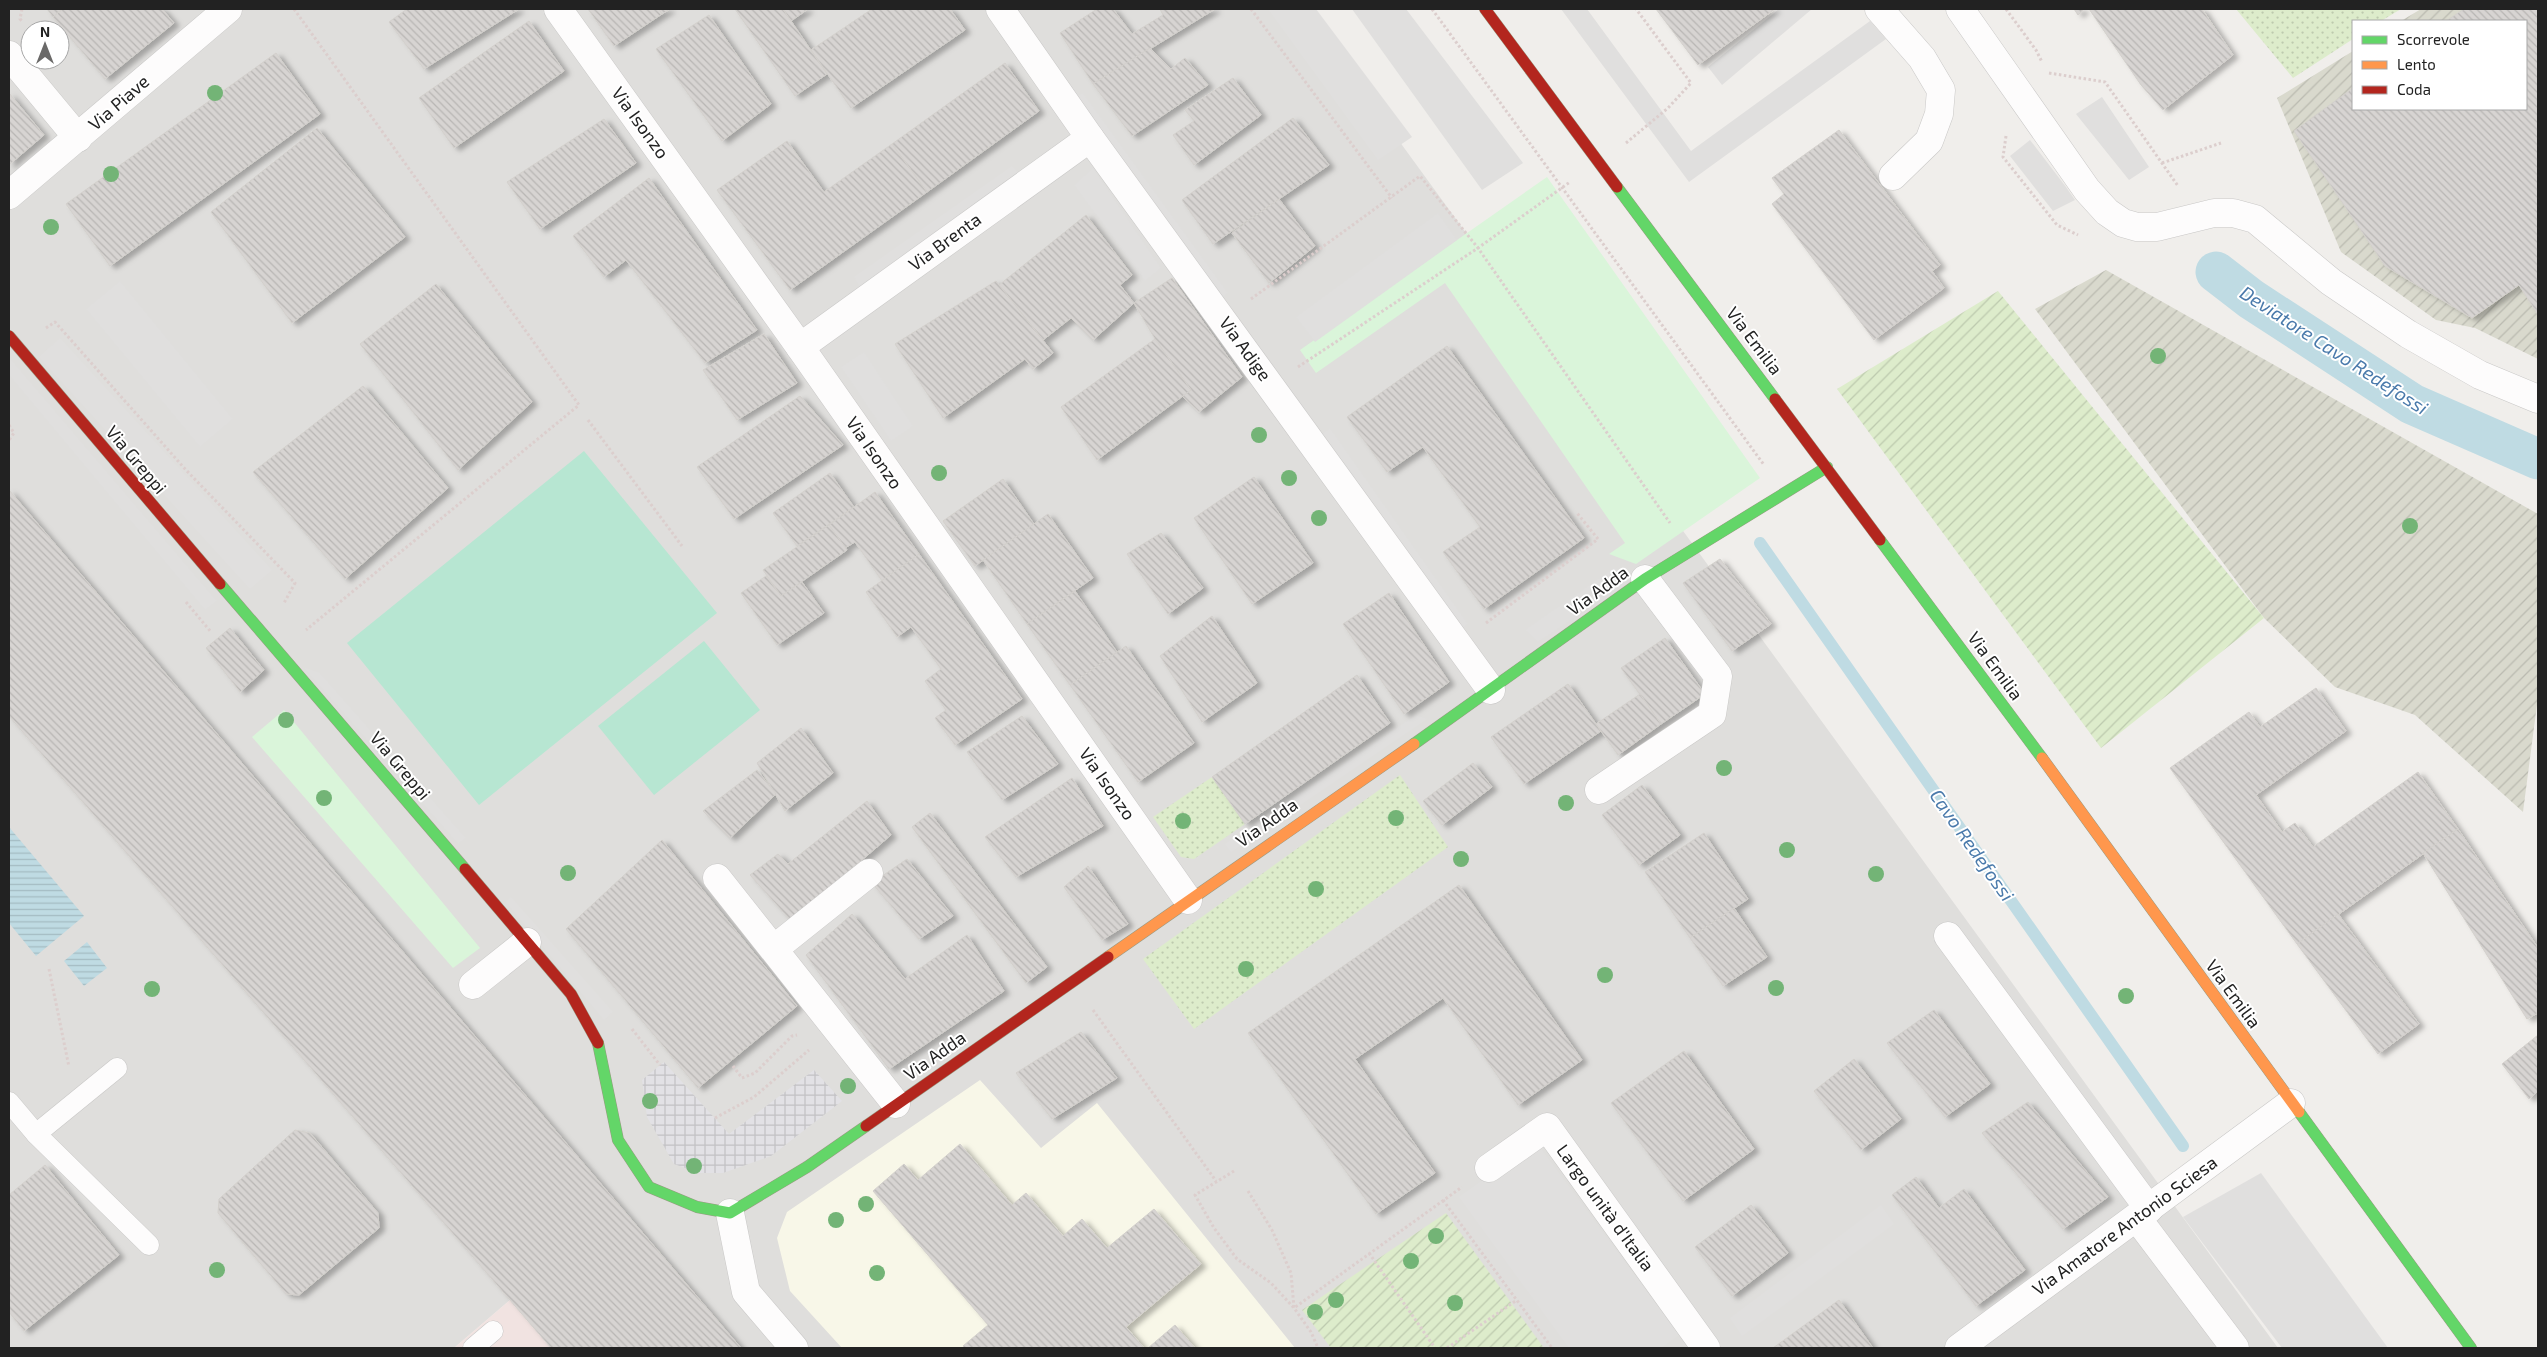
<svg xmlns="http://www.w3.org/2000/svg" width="2547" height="1357" viewBox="0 0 2547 1357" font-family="'Exo 2',sans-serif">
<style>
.residential{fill:#dfdedc;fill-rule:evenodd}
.commercial{fill:#f1e3e1}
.education{fill:#f8f7e8}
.construction{fill:url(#construction-furrows)}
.grass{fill:url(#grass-dots)}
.park{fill:#daf5da}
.garden{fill:url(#garden-furrows)}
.pitch{fill:#b7e6d2}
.parking{fill:#e0dfde}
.plaza{fill:url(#plaza-grid)}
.water{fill:url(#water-rules)}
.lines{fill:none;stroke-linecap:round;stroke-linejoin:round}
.stream{stroke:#bfdbe3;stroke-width:12}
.canal{stroke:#bfdbe3;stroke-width:41}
.building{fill:url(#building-back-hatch);stroke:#d3d0cc;filter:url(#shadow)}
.lane-casing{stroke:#c9c8c7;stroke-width:21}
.street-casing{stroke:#c9c8c7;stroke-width:29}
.fast-casing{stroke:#999a82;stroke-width:12}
.slow-casing{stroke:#999a82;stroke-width:12}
.jam-casing{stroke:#999a82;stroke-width:12}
.path{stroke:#dccecd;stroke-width:3;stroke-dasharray:2.5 2.5;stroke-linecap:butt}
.lane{stroke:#fdfcfc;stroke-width:20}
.street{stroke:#fdfcfc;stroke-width:28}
.fast{stroke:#63d668;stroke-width:11}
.slow{stroke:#ff974d;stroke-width:11}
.jam{stroke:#b3261e;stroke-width:11}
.tree{fill:#73b476}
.labels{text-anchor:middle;stroke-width:4;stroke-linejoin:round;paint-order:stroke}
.street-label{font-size:18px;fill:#222;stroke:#fff}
.water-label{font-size:19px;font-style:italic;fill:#4a7aab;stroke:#fff}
</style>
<defs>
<pattern id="construction-furrows" width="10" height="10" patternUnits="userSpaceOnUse" patternTransform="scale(1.25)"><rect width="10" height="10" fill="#d9d9cd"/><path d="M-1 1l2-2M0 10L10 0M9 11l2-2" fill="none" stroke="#babab0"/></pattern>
<pattern id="grass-dots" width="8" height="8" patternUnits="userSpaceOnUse" patternTransform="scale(1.25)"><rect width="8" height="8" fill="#ddeccb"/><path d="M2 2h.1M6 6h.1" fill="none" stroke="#bdcaae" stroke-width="1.8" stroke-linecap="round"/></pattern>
<pattern id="garden-furrows" width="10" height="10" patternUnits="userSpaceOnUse" patternTransform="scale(1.25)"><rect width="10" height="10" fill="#ddeccb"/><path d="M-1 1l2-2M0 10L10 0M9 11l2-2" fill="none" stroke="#bdcaae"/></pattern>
<pattern id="plaza-grid" width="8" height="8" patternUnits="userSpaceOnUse" patternTransform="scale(1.25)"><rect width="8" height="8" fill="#e2e1e5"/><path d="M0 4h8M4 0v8" fill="none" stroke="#c2c1c4"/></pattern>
<pattern id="water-rules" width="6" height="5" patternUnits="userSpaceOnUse" patternTransform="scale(1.25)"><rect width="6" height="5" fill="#bfdbe3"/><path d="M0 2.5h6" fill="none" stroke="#a4bcc2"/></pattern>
<pattern id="building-back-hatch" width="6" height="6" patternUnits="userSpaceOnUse" patternTransform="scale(1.25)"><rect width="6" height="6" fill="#d7d4d2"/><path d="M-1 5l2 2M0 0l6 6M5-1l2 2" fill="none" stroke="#b8b6b4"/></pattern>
<filter id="shadow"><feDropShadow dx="5.5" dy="3" stdDeviation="2.5" flood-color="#0004"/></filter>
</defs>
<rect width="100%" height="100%" fill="#f0eeeb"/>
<g class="residential">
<path d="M9 9H1303L2278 1348H741L9 490ZM30 30H60V60H30Z"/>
<path d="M9 716 510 1300 454 1348H9Z"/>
</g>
<path class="commercial" d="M510 1300 551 1348H454Z"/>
<path class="education" d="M980 1080 1041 1148 1097 1103 1295 1348H842L790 1291 777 1238 787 1212Z"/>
<g class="construction">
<path d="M2421 9H2538V359L2475 328 2436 320 2341 252 2277 98 2353 51V109H2526V21H2401Z"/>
<path d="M2106 270 2538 514V697L2523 812 2415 715 2335 687 2264 618 2035 309Z"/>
</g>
<g class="grass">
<path d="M2236 9H2401L2381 21H2353V39L2293 78Z"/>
<path d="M1400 775 1448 847 1194 1029 1143 959Z"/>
<path d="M1212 777 1245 824 1194 859 1181 857 1153 817Z"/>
</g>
<g class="park">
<path d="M1547 177 1760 478 1636 564 1609 554 1625 543 1445 283 1316 373 1300 350Z"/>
<path d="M284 710 480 948 453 968 252 737Z"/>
</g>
<g class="garden">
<path d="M1998 291 2264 618 2101 748 1837 389Z"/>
<path d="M1446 1213 1544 1348H1331L1302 1310Z"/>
</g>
<g class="pitch">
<path d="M584 451 717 613 479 805 347 643Z"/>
<path d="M704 641 760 710 654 795 598 726Z"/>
</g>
<g class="parking">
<path d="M1268 9H1316L1412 137 1378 160Z"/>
<path d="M1352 9H1406L1523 163 1482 190Z"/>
<path d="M1561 9H1587L1691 151 1870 21 1886 39 1689 182Z"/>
<path d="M1779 9H1812L1722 85 1708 67Z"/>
<path d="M1083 93 1228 293 1221 298 1076 97Z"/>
<path d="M2102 97 2149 167 2129 180 2076 114Z"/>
<path d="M2030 140 2066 187 2075 200 2053 211 2010 156Z"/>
<path d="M1012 166 1019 174 861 289 854 277Z"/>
<path d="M1093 168 1161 268 1145 281 1074 185Z"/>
<path d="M1438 213 1457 240 1315 342 1296 317Z"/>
<path d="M120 281 233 419 200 447 86 309Z"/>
<path d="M60 338 272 570 250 589 39 357Z"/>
<path d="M864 352 913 426 891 441 841 367Z"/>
<path d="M9 357 217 601 205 610 9 375Z"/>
<path d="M1330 428 1468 624 1460 630 1321 435Z"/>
<path d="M1614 568 1635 577 1538 642 1525 630Z"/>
<path d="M303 667 320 673 466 838 458 844Z"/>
<path d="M1416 715 1427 719 1231 852 1225 844Z"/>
<path d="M511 897 613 1012 604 1020 506 902Z"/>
<path d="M1536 1142 1679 1335 1661 1348H1569L1459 1197Z"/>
<path d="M2261 1173 2388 1348H2282L2183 1217Z"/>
<path d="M1881 1205 1894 1224 1742 1336 1730 1318Z"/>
</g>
<path class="plaza" d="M664 1062 729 1134 814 1070 842 1101 771 1156 723 1173H699L674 1164 647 1117 642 1080Z"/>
<g class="water">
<path d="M9 827 84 916 36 956 9 923Z"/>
<path d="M87 942 107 968 84 986 64 961Z"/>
</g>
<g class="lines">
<path class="stream" d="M1760 543 2183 1146"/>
<path class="canal" d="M2216 272 2251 299 2412 404 2538 459"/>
</g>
<g class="building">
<path d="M47 9H62L53 17Z"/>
<path d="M63 9H162L174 23 105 79 53 17Z"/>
<path d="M407 9H519L424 69 389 22Z"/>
<path d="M588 9H659L662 14 614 46Z"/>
<path d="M659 9H670L662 14Z"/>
<path d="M735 9H783L827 74 795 96Z"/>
<path d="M783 9H808L791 21Z"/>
<path d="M872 9H950L965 30 851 108 811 50Z"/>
<path d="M1097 9H1113L1132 34 1163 15 1160 9H1215L1093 84 1060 33Z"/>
<path d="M1656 9H1775L1698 65Z"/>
<path d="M2074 9H2084L2078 15Z"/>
<path d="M2089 9H2202L2233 55 2163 110 2141 85Z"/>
<path d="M2464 9H2538V315L2519 285 2472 318 2385 266 2294 131 2353 88V109H2526V21H2446Z"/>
<path d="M709 15 771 104 722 141 656 49Z"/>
<path d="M529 21 564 71 454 148 419 98Z"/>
<path d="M1150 48 1171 69 1185 58 1208 85 1132 136 1093 84Z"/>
<path d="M276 53 320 114 110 266 66 204Z"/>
<path d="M1005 63 1039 111 927 192 892 144Z"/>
<path d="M1233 78 1261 115 1194 165 1173 135 1194 121 1185 110Z"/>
<path d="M9 93 44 135 9 165Z"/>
<path d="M1293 118 1329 165 1213 244 1182 200Z"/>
<path d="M604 119 636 163 540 229 507 182Z"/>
<path d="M317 128 405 237 292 323 211 212Z"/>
<path d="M1839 130 1940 265 1932 271 1944 288 1874 340 1772 204 1784 194 1772 178Z"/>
<path d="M787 141 824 192 892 144 927 192 790 290 717 190Z"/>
<path d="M649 178 757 330 705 363 626 260 604 277 573 236Z"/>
<path d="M1279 199 1315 246 1269 283 1232 233Z"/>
<path d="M1086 215 1132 275 1120 285 1134 303 1093 340 1071 318 1043 340 999 285Z"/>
<path d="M1172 278 1242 377 1199 412 1182 396 1191 390 1155 339 1134 303Z"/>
<path d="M996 281 1053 353 1033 369 1025 359 943 418 895 344Z"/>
<path d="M436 284 532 402 458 470 360 344Z"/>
<path d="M764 334 797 383 737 420 703 370Z"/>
<path d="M1155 339 1191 390 1097 460 1061 407Z"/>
<path d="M1447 346 1584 538 1484 609 1443 552 1480 527 1423 447 1387 472 1347 417Z"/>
<path d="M363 386 448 488 345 579 253 472Z"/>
<path d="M800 396 843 445 734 519 697 467Z"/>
<path d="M830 473 854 507 797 546 773 513Z"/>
<path d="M1254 477 1313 563 1252 604 1194 518Z"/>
<path d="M1003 479 1034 524 975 566 943 521Z"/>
<path d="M9 490 741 1348H551L9 716Z"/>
<path d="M875 492 919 554 882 581 855 542 845 548 829 525Z"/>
<path d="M1048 514 1093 578 1027 624 983 560Z"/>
<path d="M829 525 847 550 781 596 763 570Z"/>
<path d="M1161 533 1203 588 1168 614 1127 554Z"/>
<path d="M919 554 1022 699 955 745 935 718 946 710 925 681 941 669 911 627 897 637 866 592Z"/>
<path d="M1720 559 1771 624 1732 651 1683 583Z"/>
<path d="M766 576 781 596 802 582 824 613 777 645 741 593Z"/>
<path d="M1075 591 1117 652 1070 685 1027 624Z"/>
<path d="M1389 593 1449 682 1404 714 1343 624Z"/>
<path d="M1212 616 1257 683 1202 722 1160 656Z"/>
<path d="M230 628 264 670 240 692 206 648Z"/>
<path d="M1665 638 1705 694 1661 724 1621 668Z"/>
<path d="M1126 646 1194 743 1138 782 1070 685Z"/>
<path d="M1357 675 1390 723 1245 824 1212 777Z"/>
<path d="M1568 684 1601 731 1524 784 1491 737Z"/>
<path d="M2316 688 2346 731 2256 795 2282 832 2295 823 2313 847 2418 772 2458 829 2297 944 2170 768 2249 712 2260 727Z"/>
<path d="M1640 694 1661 724 1618 755 1596 724Z"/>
<path d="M1022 716 1058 764 1002 800 967 752Z"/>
<path d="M801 728 833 773 785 811 757 763Z"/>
<path d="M1473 763 1492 787 1442 825 1423 801Z"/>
<path d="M757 770 776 794 730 838 703 811Z"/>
<path d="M1072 778 1103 826 1016 877 985 837Z"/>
<path d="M1642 785 1680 835 1639 865 1602 815Z"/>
<path d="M867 801 891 835 791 921 750 875 778 854 788 864Z"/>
<path d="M930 813 1047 967 1026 983 912 827Z"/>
<path d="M2458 829 2538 948V1013L2527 1019 2423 853Z"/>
<path d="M1704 833 1748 899 1690 938 1645 872Z"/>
<path d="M662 840 797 1006 698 1088 566 929Z"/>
<path d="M907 859 953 916 919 939 872 883Z"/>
<path d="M1088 866 1128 924 1102 940 1064 887Z"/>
<path d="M1459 885 1582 1060 1518 1105 1443 998 1355 1059 1435 1173 1376 1214 1248 1033Z"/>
<path d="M1734 908 1767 957 1723 986 1690 938Z"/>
<path d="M852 914 905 979 967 935 1004 991 889 1069 806 955Z"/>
<path d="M2338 914 2419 1024 2378 1054 2297 944Z"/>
<path d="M1934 1010 1990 1084 1945 1117 1887 1043Z"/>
<path d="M1081 1032 1117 1078 1052 1119 1016 1073Z"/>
<path d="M2538 1035V1091L2529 1099 2502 1064Z"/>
<path d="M1684 1051 1754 1149 1683 1201 1611 1103Z"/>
<path d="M1854 1059 1901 1119 1861 1150 1814 1091Z"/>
<path d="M2028 1102 2108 1197 2063 1229 1982 1133Z"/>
<path d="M295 1130 310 1133 378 1213 379 1228 299 1295 286 1294 218 1213 219 1199Z"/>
<path d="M960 1144 1012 1205 1026 1193 1063 1236 1082 1219 1107 1248 1154 1209 1201 1264 1126 1327 1144 1348H965L963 1346 988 1325 873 1191 904 1164 918 1180Z"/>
<path d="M45 1165 119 1255 24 1331 9 1312V1195Z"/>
<path d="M1916 1177 1939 1208 1964 1189 2025 1270 1976 1306 1892 1195Z"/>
<path d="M1751 1205 1788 1253 1732 1296 1695 1247Z"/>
<path d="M1839 1300 1873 1348H1773Z"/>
<path d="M1175 1325 1195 1348H1148Z"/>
</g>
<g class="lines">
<g class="lane-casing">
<g id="lane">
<path d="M9 1102 36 1134 149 1245"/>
<path d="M36 1134 117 1068"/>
<path d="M473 1348 493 1331"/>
</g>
</g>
<g class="street-casing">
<g id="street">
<path d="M558 9 800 347 1188 900"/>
<path d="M1000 9 1090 138 1491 690"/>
<path d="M1879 9 1922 58 1941 90 1939 114 1929 141 1893 176"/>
<path d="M1960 9 2087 190 2107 212 2123 223 2137 227H2157L2214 213H2233L2255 219 2331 282 2408 334 2480 375 2538 399"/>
<path d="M9 55 78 138"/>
<path d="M9 195 228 9"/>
<path d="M800 347 1090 138"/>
<path d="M1599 790 1712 714 1718 676 1645 579"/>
<path d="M717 878 896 1104"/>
<path d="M1948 936 2149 1209"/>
<path d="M775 948 869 873"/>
<path d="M473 985 527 942"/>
<path d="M1489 1168 1547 1127 1706 1348"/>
<path d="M730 1213 746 1292 794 1348"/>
<path d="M2137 1218 2235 1348"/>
<path d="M1959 1348 2291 1103"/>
</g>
</g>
<g class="fast-casing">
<g id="fast">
<path d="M1617 187 1775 399"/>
<path d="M1880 540 2042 758"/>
<path d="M220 584 465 869"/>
<path d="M1414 744 1645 579 1827 467"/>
<path d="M598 1043 618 1140 649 1187 697 1207 730 1213 807 1167 866 1126"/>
<path d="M2299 1112 2471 1348"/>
</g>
</g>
<g class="slow-casing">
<g id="slow">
<path d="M2042 758 2299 1112"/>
<path d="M1108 957 1414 744"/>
</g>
</g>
<g class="jam-casing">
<g id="jam">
<path d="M1485 9 1617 187"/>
<path d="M9 336 220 584"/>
<path d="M1775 399 1880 540"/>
<path d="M465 869 571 994 598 1043"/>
<path d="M866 1126 1108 957"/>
</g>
</g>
<g class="path">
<path d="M22 9 20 19 23 22"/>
<path d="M294 9 579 405 306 630"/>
<path d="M1251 9 1392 198"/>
<path d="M1432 9 1764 465"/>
<path d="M2006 9 2036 50 2042 62"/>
<path d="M2049 73 2105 82 2178 186"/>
<path d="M2006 136 2003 157 2057 225 2078 235"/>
<path d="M1626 143 1668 108 1691 83 1636 9"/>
<path d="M2162 163 2221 143"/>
<path d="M1251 299 1420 176 1478 248 1670 523"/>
<path d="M46 328 55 322 186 470 295 583 284 603"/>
<path d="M1298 367 1478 248 1570 182"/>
<path d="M588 420 682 546"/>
<path d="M9 425 14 433 9 440"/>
<path d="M186 602 211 632"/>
<path d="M1486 623 1598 539 1577 513"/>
<path d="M49 969 69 1067"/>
<path d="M1093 1010 1216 1181"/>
<path d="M632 1029 660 1065"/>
<path d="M733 1066 742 1078 755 1073 792 1036 797 1035"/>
<path d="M715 1118 754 1097 809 1050"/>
<path d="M1234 1171 1195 1195 1214 1228 1237 1259 1271 1283 1294 1308 1462 1187"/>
<path d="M1248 1191 1272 1230 1291 1273 1294 1308 1311 1332 1318 1348"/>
<path d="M1443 1200 1552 1348"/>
<path d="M1369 1253 1435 1348"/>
<path d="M1447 1348 1517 1300"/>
</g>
<use href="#lane" class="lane"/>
<use href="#street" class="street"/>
<use href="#fast" class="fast"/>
<use href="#slow" class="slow"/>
<use href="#jam" class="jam"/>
</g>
<g class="tree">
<circle cx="215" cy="93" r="8"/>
<circle cx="111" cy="174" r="8"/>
<circle cx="51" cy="227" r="8"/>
<circle cx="2158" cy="356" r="8"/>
<circle cx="1259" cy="435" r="8"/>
<circle cx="939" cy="473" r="8"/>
<circle cx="1289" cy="478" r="8"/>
<circle cx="1319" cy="518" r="8"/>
<circle cx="2410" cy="526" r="8"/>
<circle cx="286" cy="720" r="8"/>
<circle cx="1724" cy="768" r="8"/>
<circle cx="324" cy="798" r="8"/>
<circle cx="1566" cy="803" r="8"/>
<circle cx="1396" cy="818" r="8"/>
<circle cx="1183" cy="821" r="8"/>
<circle cx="1787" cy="850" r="8"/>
<circle cx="1461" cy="859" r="8"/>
<circle cx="568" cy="873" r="8"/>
<circle cx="1876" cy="874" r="8"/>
<circle cx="1316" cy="889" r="8"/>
<circle cx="1246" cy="969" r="8"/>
<circle cx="1605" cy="975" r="8"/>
<circle cx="1776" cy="988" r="8"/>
<circle cx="152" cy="989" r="8"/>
<circle cx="2126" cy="996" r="8"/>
<circle cx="848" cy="1086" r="8"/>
<circle cx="650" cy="1101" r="8"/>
<circle cx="694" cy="1166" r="8"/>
<circle cx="866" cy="1204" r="8"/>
<circle cx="836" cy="1220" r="8"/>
<circle cx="1436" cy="1236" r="8"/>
<circle cx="1411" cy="1261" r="8"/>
<circle cx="217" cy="1270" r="8"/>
<circle cx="877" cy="1273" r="8"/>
<circle cx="1336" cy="1300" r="8"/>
<circle cx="1455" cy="1303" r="8"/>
<circle cx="1315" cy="1312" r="8"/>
</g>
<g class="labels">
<g class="street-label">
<text transform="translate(119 103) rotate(-41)" y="6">Via Piave</text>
<text transform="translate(640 123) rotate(54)" y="6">Via Isonzo</text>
<text transform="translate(945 242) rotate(-36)" y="6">Via Brenta</text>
<text transform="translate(1754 341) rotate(53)" y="6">Via Emilia</text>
<text transform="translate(1245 349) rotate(54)" y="6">Via Adige</text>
<text transform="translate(874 453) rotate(55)" y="6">Via Isonzo</text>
<text transform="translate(136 460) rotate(50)" y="6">Via Greppi</text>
<text transform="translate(1598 591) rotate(-36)" y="6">Via Adda</text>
<text transform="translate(1995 666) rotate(54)" y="6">Via Emilia</text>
<text transform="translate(400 766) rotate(50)" y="6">Via Greppi</text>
<text transform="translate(1107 784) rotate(55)" y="6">Via Isonzo</text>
<text transform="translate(1267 823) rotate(-35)" y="6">Via Adda</text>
<text transform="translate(2233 994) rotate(54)" y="6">Via Emilia</text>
<text transform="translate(935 1056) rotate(-35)" y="6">Via Adda</text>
<text transform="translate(1605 1208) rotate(54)" y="6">Largo unità d'Italia</text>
<text transform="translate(2125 1226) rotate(-36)" y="6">Via Amatore Antonio Sciesa</text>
</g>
<g class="water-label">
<text transform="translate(2334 350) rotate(33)" y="7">Deviatore Cavo Redefossi</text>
<text transform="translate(1972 845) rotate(55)" y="7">Cavo Redefossi</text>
</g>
</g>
<rect width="2547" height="1357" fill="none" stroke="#222222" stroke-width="20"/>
<rect x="2352" y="20" width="175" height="90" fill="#ffffff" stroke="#a7a7a7"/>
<rect x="2362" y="36" width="25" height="8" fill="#63d668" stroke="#a7a7a7"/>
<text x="2397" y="45" font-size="15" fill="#222222">Scorrevole</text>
<rect x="2362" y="61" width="25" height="8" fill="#ff974d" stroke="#a7a7a7"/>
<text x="2397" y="70" font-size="15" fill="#222222">Lento</text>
<rect x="2362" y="86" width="25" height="8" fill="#b3261e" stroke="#a7a7a7"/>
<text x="2397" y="95" font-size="15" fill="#222222">Coda</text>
<g transform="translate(45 45)"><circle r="24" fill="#ffffff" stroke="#a7a7a7"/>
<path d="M0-4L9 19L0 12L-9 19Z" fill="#6a6968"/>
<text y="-8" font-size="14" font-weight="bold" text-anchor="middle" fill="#222222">N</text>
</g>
</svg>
